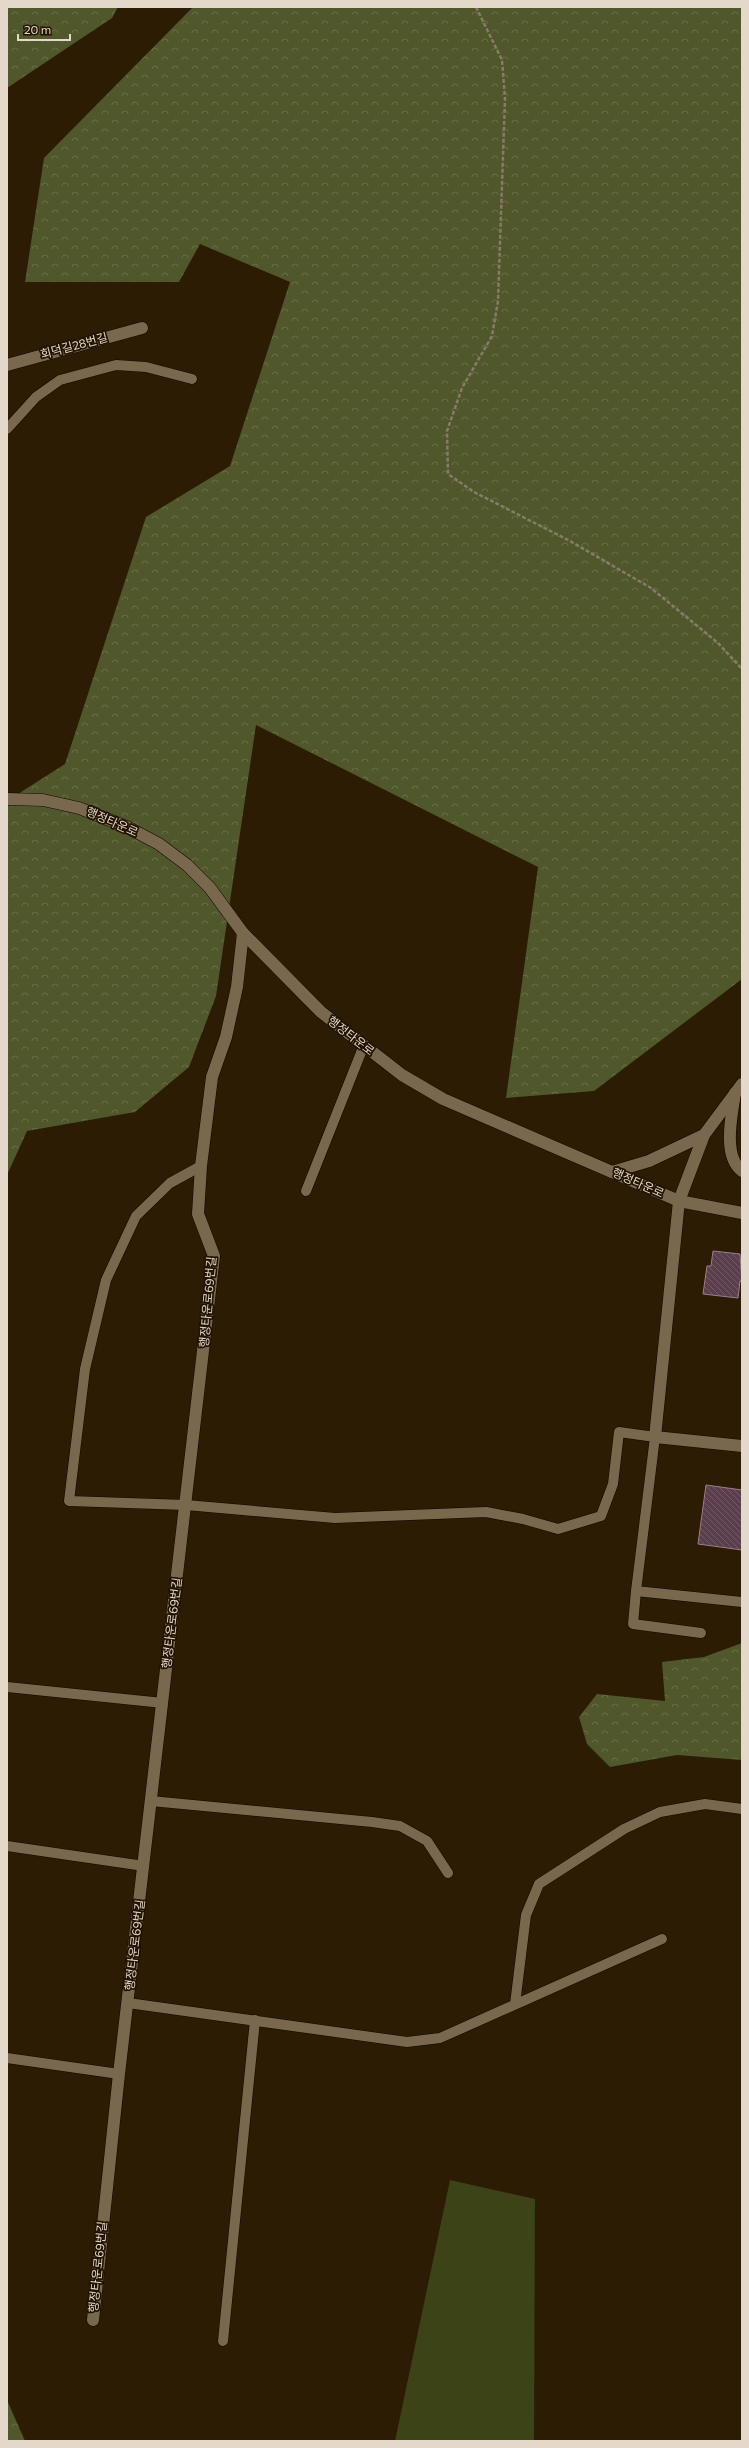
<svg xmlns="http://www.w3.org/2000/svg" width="749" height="2448" viewBox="0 0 749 2448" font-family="Commissioner,'Noto Sans KR',sans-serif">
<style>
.grass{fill:#3c4317}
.forest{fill:url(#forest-crowns)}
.building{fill:url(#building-back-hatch);stroke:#9e7d8d}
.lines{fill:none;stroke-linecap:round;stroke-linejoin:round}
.lane-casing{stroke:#130600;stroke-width:11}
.street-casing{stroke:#130600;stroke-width:13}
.secondary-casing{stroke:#130600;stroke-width:13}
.path{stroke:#887b68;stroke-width:2.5;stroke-dasharray:4 2;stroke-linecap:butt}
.lane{stroke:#7a684e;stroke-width:10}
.street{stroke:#7a684e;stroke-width:12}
.secondary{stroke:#7a684e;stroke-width:12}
.labels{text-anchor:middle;stroke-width:3.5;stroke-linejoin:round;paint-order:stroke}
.street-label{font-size:12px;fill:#e3d8ca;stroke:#221300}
</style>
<defs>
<pattern id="forest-crowns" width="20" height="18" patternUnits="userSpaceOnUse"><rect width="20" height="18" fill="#4f572b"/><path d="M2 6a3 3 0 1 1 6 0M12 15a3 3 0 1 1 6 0" fill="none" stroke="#686e48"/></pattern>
<pattern id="building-back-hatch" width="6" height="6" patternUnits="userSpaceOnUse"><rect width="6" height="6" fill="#5a3e4c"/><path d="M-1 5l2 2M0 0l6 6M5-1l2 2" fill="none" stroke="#725964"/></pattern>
</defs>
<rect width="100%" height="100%" fill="#2b1c03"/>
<path class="grass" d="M450 2180 535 2199 534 2441H395Z"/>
<g class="forest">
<path d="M7 7H118L112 18 7 88Z"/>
<path d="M193 7H742V979L594 1091 506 1098 538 867 256 725 216 996 189 1067 135 1112 27 1131 7 1175V801L65 764 146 517 230 466 290 282 200 244 179 282H25L44 158Z"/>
<path d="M742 1643V1760L677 1755 610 1767 587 1744 579 1717 597 1694 665 1701 662 1662 704 1657Z"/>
<path d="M7 2400 25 2441H7Z"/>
</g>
<g class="building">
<path d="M713 1251 740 1254 742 1282 740 1281 738 1298 703 1294 707 1266H711Z"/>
<path d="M706 1485 742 1490V1550L698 1544Z"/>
</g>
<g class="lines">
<g class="lane-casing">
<g id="lane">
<path d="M7 429 36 397 60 380 116 365 146 367 192 379"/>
<path d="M201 1166 170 1183 136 1216 106 1280 85 1369 69 1501 186 1505 335 1518 486 1512 523 1519 558 1529 601 1516 613 1484 619 1432 655 1437 636 1591 742 1602"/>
<path d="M306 1191 364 1045"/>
<path d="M636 1591 633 1624 701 1633"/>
<path d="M7 1687 163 1703"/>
<path d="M151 1801 372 1822 400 1826 427 1841 448 1873"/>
<path d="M7 1846 144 1866"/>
<path d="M128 2003 407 2042 440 2038 662 1939"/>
<path d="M515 2004 526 1915 539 1884 624 1829 660 1812 705 1804 742 1809"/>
<path d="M7 2058 119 2074"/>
<path d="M223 2341 255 2020"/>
</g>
</g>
<g class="street-casing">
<g id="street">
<path d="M7 365 142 328"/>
<path d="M679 1201 655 1437 742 1446"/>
<path d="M93 2320 119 2074 214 1256 198 1214 201 1166 212 1077 226 1037 237 987 243 933"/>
</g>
</g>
<g class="secondary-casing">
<g id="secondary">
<path d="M7 799 43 800 79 808 127 827 159 844 187 865 210 888 243 933 321 1012 402 1075 443 1099 679 1201 742 1213"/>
<path d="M735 1093C732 1114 722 1156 742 1171"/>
<path d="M612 1172 649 1161 704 1135"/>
<path d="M679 1201 704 1135 742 1084"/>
</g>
</g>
<path class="path" d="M476 7 502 60 505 98 498 301 492 336 462 388 447 431 448 474 474 492 570 541 651 588 718 643 742 669"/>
<use href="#lane" class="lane"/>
<use href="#street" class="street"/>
<use href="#secondary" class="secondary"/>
</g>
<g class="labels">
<g class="street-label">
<text transform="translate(74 346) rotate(-15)" y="4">회덕길28번길</text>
<text transform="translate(112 822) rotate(24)" y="4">행정타운로</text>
<text transform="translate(351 1036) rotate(38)" y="4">행정타운로</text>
<text transform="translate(638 1183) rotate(24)" y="4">행정타운로</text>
<text transform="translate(208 1302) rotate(-85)" y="4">행정타운로69번길</text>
<text transform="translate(172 1623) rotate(-83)" y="4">행정타운로69번길</text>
<text transform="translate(135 1945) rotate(-83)" y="4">행정타운로69번길</text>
<text transform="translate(98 2267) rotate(-84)" y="4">행정타운로69번길</text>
</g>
</g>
<rect width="749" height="2448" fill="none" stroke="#e3d8ca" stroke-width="16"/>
<path d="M18 34v6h52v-6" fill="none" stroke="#e3d8ca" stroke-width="2"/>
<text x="24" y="34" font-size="12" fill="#e3d8ca" stroke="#221300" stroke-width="3" paint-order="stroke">20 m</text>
</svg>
